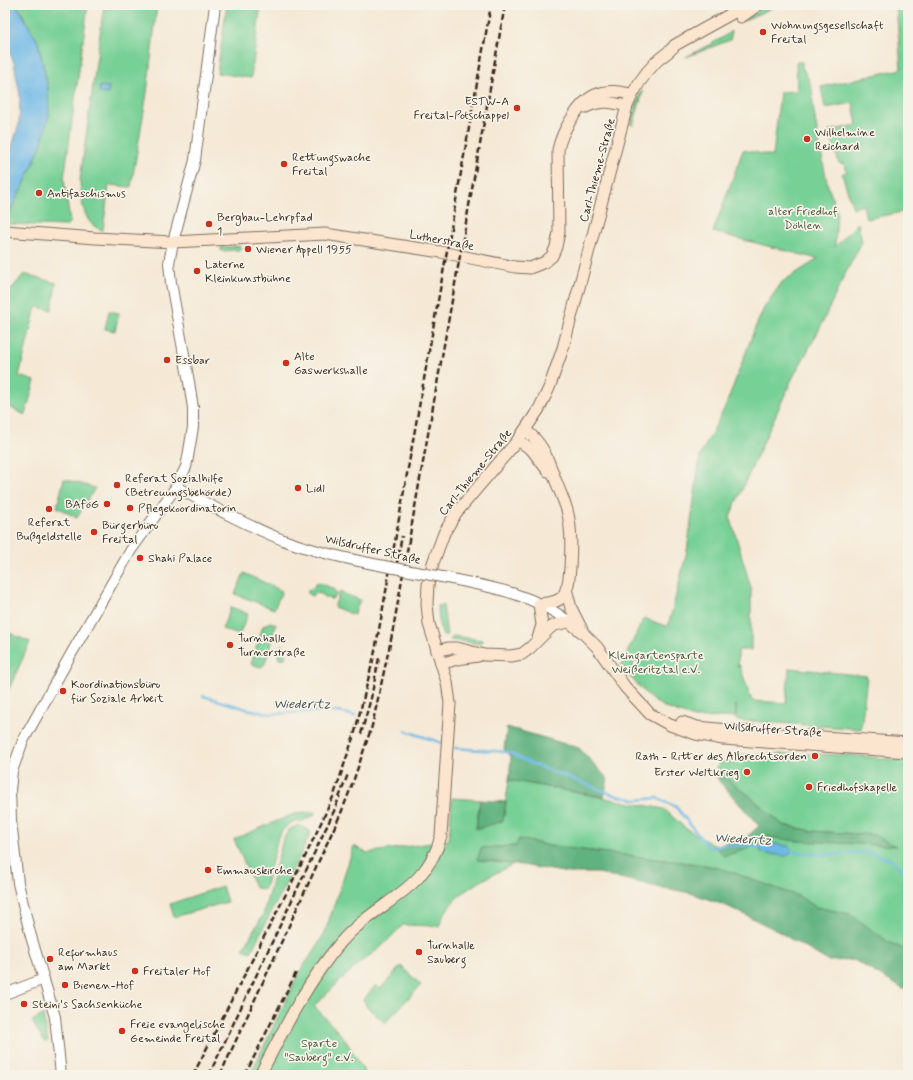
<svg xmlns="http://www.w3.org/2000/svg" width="913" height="1080" viewBox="0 0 913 1080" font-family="Mynerve,sans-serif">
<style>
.green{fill:#77d096;stroke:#597d5a}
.forest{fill:#61b27f;stroke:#4e6e4e}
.water{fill:#6db8e6;stroke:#547182}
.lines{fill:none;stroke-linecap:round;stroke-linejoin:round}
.stream{stroke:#6db8e6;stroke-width:2.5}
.tertiary-casing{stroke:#7c6d5e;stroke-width:12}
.secondary-casing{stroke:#7c6d5e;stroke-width:13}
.tertiary{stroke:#fff;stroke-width:10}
.secondary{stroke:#fce5cf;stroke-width:11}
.rail{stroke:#3b2a1e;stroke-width:2.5;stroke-dasharray:6 3;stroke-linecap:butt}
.tertiary-bridge-casing{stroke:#7c6d5e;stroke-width:12;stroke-linecap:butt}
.tertiary-bridge{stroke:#fff;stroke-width:10}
.poi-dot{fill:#c8321e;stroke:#f7f3e8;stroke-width:1.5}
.labels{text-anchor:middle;stroke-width:3.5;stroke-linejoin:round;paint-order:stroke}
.poi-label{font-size:12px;fill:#3b2a1e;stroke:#f7f3e8;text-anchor:start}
.street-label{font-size:12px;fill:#3b2a1e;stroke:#f7f3e8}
.park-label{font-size:12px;fill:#4a543c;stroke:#f7f3e8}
.water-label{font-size:13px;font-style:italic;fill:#4a555a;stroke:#f7f3e8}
</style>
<rect width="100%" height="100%" fill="#f7f3e8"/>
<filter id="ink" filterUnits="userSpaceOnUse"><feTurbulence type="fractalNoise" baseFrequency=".025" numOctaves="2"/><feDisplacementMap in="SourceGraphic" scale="8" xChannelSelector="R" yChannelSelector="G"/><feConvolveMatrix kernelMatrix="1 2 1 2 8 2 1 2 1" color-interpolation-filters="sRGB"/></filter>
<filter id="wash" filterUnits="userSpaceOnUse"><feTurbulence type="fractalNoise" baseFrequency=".012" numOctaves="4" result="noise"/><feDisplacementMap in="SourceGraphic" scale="16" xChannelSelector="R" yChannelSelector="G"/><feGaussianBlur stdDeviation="0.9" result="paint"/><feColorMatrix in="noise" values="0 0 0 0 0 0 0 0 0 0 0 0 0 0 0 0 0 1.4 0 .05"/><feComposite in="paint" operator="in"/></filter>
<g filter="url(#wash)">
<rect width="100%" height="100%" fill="#f5e9d6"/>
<g class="green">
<path d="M17 5H88L64 179 70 222 66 226 5 224V221L29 174 41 145 48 88 38 42Z"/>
<path d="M104 5H157L147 93 131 187 109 185 103 230C82 226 81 197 80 180Z"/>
<path d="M227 5H261L251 78 217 73Z"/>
<path d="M767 5H779L740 22 741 20Z"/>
<path d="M896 5H907L908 16V211L866 219 863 205 853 208 842 174 847 171 844 164 839 163 829 131 857 125 853 103 825 108 821 87 901 69Z"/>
<path d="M731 31V37L730 40 686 57 722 38Z"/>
<path d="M796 62H802V67L809 80 812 89 813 106 819 143 828 186 837 212 835 247 858 223 862 242 844 276 818 332 792 379 730 516 751 588V650H738V668L739 664 752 701 786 703 789 668 867 676 861 729 736 720V704L735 717 694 718 666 708 652 700 633 680 621 665 644 618 668 627 687 551 700 456 726 405 755 328 764 308 782 282 818 259 713 232 743 150 773 156 780 92 797 91Z"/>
<path d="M641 91 643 92 633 125 630 124Z"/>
<path d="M240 246 241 249 239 250 221 251V247Z"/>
<path d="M24 274 56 283 52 310 36 307 19 376 35 381 25 415 5 405V297Z"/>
<path d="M109 311 119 313 115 331 105 329Z"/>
<path d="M64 479 95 488 77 518 57 507Z"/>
<path d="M244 573 282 591 274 609 235 594Z"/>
<path d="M316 583C322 583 334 588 337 593L336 596 332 599 324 597 322 594 315 593 312 596 308 594V590L313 588Z"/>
<path d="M340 592 360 600 354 615 334 607Z"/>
<path d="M443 605 447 635 443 636 439 624 438 606Z"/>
<path d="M231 607 248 614 239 635 222 629Z"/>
<path d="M270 622 276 624 265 664 261 667 251 664 263 626Z"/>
<path d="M5 631 30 642 5 698Z"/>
<path d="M453 636 482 640 481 644 450 640Z"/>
<path d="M282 645 286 653 285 658 279 659 278 655 280 646Z"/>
<path d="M810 754 852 755 908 761V951L890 943 850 914 816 907 798 896 726 870 705 865 550 846 519 839 516 846 481 848 478 860 513 864C483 881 451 891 439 926L403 925 380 948 359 963 314 1006 345 1039 366 1075H250L300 971 316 948 325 932 354 846 367 853 449 840 452 798 480 800 476 828 503 821 509 780 664 809 684 827 713 845 724 856 750 848 768 837 798 841 874 835 812 831 783 825 746 793 727 779 716 773 719 762 730 763 731 755Z"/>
<path d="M315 812 314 815 301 822 295 821 289 824 282 831 278 837 265 889 255 888 234 839 294 814Z"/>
<path d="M296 826H300L311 832 300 855 251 952 243 949 263 915 283 839 289 830Z"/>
<path d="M222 886 227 902 174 917 170 904Z"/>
<path d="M401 966 421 985 385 1023 365 1005 366 1003 363 1000 376 985 380 989Z"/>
<path d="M43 1015 48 1041 44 1042 32 1021Z"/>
</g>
<g class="forest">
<path d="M507 727 579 748 608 779 604 797 509 780 511 757 504 749Z"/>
<path d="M716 773 727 779 746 793 783 825 812 831 874 835 896 846 798 841 768 837 750 848 724 856 713 845 719 846 733 839 742 841 759 826 719 781Z"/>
<path d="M480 800 506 802 503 821 476 829Z"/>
<path d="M519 839 550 846 705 865 726 870 798 896 816 907 850 914 890 943 908 951V989H903L854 960 828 961 774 929 727 906 691 893 653 886 599 873H569L522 865 477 860 481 848 516 846Z"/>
</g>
<g class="water">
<path d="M5 5H17L38 42 48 88 49 115 41 145 29 174 5 221V168L19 125 20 95 14 62 5 44Z"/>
<path d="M100 86 109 87 108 94 99 93Z"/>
<path d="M764 842 788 846 791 850 790 854 786 856 761 853V847Z"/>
</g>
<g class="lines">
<g class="stream">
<path d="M203 696 247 709 271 714 324 711 340 712 355 716"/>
<path d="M406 731 442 743"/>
<path d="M455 748 507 752 530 763 614 795 636 800 657 798 676 807 708 847 714 848 723 845 763 847"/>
<path d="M787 851 820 855 868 852 891 860 908 874"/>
</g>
</g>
</g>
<g filter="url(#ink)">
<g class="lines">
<g class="tertiary-casing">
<g id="tertiary">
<path d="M176 487C211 506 246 525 283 540 313 551 352 560 384 566"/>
<path d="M442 577C486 586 533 593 569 622"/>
<path d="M5 994 44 979"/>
<path d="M61 1075 55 1017 30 933 18 883 11 820 10 790 12 771 23 741 70 656 131 550 176 487 186 467 188 457 193 427V408L189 382 171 283 169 263 173 242 195 160 215 5"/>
</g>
</g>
<g class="secondary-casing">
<g id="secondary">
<path d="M741 17 758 5"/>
<path d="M586 107C602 100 611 102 627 106"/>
<path d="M5 231 95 238 173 242 325 234 441 252 515 267 530 268 545 262 552 256 556 247 559 232 558 150C561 133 578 103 595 95 607 90 620 91 632 95"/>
<path d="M525 430C542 442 547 457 554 476 558 487 563 498 567 510 572 529 571 549 570 568 569 577 569 590 562 597 557 603 546 603 539 604L542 625 538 638"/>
<path d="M518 440 532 450 548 471"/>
<path d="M566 589 571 608 582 630"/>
<path d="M437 651 448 648H457L484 655 511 656 522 654 530 648 550 628 555 625 569 622 583 633 597 647 625 687 650 714 670 725 696 734 723 739 908 752"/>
<path d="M441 664 457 659 478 656"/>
<path d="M682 722 697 727 739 731 908 743"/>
<path d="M260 1075C284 1029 307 982 341 942 375 902 427 892 441 836L450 703 447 682 429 624 427 604 428 585 433 563 444 533 456 513 518 440 539 409 549 388 563 348 627 106C634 89 643 75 656 62 662 56 670 52 675 45L747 5"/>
</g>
</g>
<use href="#tertiary" class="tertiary"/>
<use href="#secondary" class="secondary"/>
<g class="rail">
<path d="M395 573 402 536"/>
<path d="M361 734 371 698 379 658"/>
<path d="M193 1075 305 857 334 795 355 732 374 656 383 608 491 5"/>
<path d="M209 1075 311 860 334 811 348 774"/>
<path d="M220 1075 341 813 352 785 372 726 392 635 505 5"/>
<path d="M245 1075 296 973"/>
</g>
<g class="tertiary-bridge-casing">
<path id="tertiary-bridge" d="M384 566 442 577"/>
</g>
<use href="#tertiary-bridge" class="tertiary-bridge"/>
</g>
</g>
<g class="poi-dot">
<circle cx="763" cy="32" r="4"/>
<circle cx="517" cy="108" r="4"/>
<circle cx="807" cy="139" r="4"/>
<circle cx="284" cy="164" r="4"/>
<circle cx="39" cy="193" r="4"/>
<circle cx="209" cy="224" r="4"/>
<circle cx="248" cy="249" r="4"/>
<circle cx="197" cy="271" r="4"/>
<circle cx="167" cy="360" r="4"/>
<circle cx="286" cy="363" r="4"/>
<circle cx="117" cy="485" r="4"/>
<circle cx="298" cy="488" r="4"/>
<circle cx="107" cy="504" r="4"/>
<circle cx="130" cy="508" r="4"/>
<circle cx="49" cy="509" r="4"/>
<circle cx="94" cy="532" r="4"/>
<circle cx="140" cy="558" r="4"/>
<circle cx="230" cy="645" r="4"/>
<circle cx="63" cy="691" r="4"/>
<circle cx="815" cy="756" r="4"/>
<circle cx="747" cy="772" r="4"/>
<circle cx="809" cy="787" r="4"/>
<circle cx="208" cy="870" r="4"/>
<circle cx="419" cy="952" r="4"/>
<circle cx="50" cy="959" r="4"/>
<circle cx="135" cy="971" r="4"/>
<circle cx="65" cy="985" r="4"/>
<circle cx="24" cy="1004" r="4"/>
<circle cx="122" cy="1031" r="4"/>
</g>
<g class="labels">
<g class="poi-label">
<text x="771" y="29">Wohnungsgesellschaft<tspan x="771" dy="14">Freital</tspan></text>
<text x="509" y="105" text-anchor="end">ESTW-A<tspan x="509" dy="14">Freital-Potschappel</tspan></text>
<text x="815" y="136">Wilhelmine<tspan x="815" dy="14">Reichard</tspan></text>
<text x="292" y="161">Rettungswache<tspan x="292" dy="14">Freital</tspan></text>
<text x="47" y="197">Antifaschismus</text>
<text x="217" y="221">Bergbau-Lehrpfad<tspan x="217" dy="14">1</tspan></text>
<text x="256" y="253">Wiener Appell 1955</text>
<text x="205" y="268">Laterne<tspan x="205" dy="14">Kleinkunstbühne</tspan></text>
<text x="294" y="360">Alte<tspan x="294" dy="14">Gaswerkshalle</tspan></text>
<text x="175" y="364">Essbar</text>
<text x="125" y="482">Referat Sozialhilfe<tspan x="125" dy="14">(Betreuungsbehörde)</tspan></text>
<text x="306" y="492">Lidl</text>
<text x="99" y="508" text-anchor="end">BAföG</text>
<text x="138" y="512">Pflegekoordinatorin</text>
<text x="49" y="526" text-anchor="middle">Referat<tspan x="49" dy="14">Bußgeldstelle</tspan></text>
<text x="102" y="529">Bürgerbüro<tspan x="102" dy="14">Freital</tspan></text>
<text x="148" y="562">Shahi Palace</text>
<text x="238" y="642">Turnhalle<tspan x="238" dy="14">Turnerstraße</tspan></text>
<text x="71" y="688">Koordinationsbüro<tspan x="71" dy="14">für Soziale Arbeit</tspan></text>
<text x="807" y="760" text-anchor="end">Rath - Ritter des Albrechtsorden</text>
<text x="739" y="776" text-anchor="end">Erster Weltkrieg</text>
<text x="817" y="791">Friedhofskapelle</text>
<text x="216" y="874">Emmauskirche</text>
<text x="427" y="949">Turnhalle<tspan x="427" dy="14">Sauberg</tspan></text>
<text x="58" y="956">Reformhaus<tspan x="58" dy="14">am Markt</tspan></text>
<text x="143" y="975">Freitaler Hof</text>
<text x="73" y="989">Bienen-Hof</text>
<text x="32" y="1008">Steini's Sachsenküche</text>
<text x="130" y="1028">Freie evangelische<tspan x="130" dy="14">Gemeinde Freital</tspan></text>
</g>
<g class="street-label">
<text transform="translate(597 170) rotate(-75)" y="4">Carl-Thieme-Straße</text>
<text transform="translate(442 240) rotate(11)" y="4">Lutherstraße</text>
<text transform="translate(475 472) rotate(-51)" y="4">Carl-Thieme-Straße</text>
<text transform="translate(373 549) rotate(13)" y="4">Wilsdruffer Straße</text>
<text transform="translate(773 729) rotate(4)" y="4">Wilsdruffer Straße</text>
</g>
<g class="park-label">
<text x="803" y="215">alter Friedhof<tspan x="803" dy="14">Döhlen</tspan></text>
<text x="656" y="659">Kleingartensparte<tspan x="656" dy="14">Weißeritztal e.V.</tspan></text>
<text x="319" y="1047">Sparte<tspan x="319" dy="14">"Sauberg" e.V.</tspan></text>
</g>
<g class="water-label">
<text x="302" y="708">Wiederitz</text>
<text transform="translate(743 838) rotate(3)" y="5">Wiederitz</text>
</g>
</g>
<rect width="913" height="1080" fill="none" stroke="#f7f3e8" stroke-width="20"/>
</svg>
